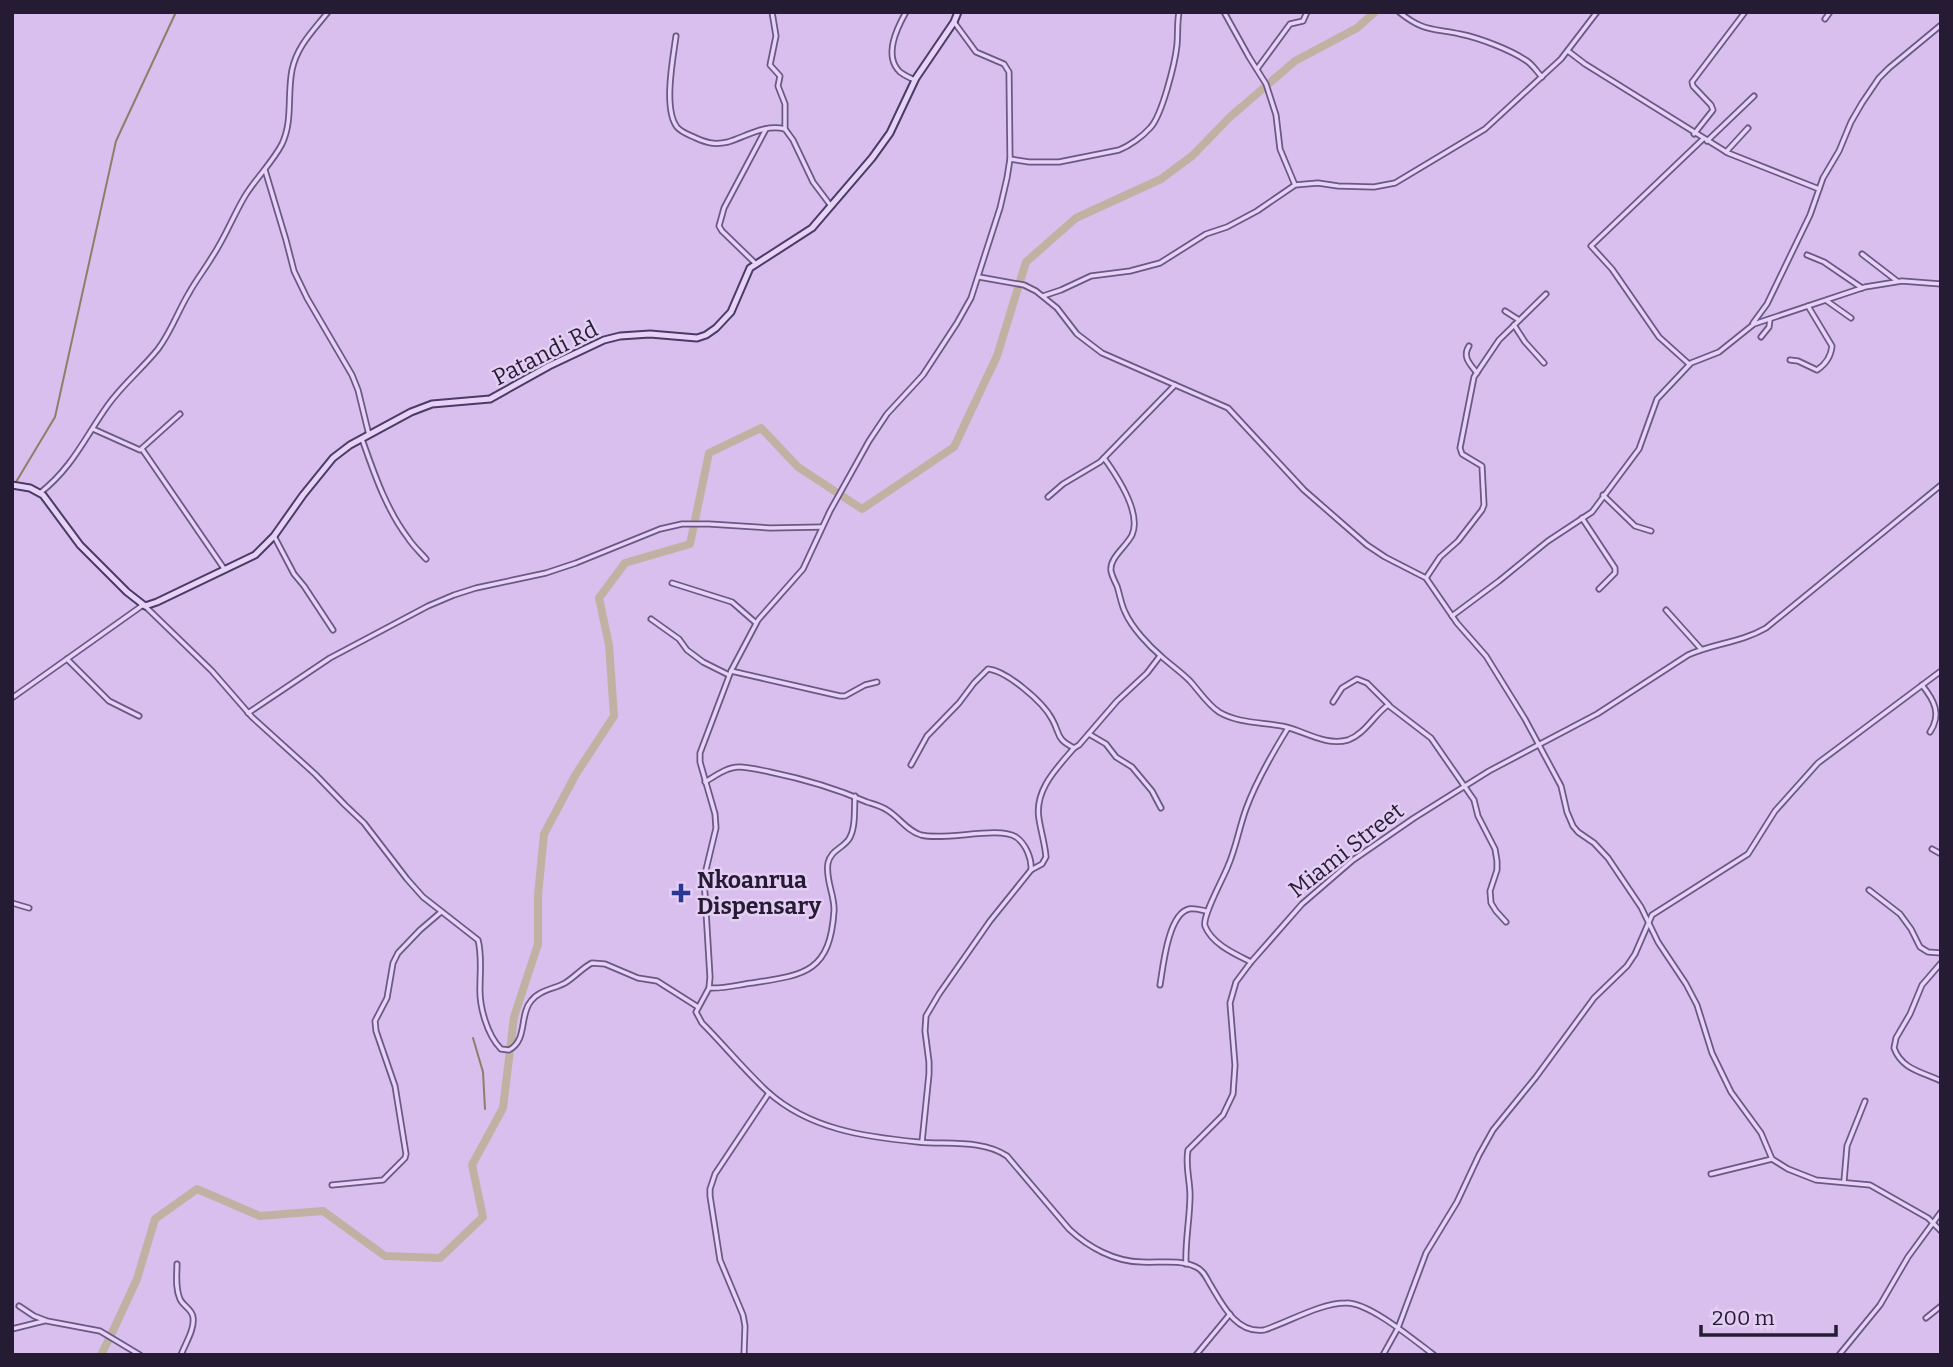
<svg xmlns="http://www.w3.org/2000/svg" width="1953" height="1367" viewBox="0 0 1953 1367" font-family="Bitter,serif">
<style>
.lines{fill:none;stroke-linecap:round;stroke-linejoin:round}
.stream{stroke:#8c7f6a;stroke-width:2}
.river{stroke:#bfb2a2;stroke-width:8}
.street-casing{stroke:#6a5885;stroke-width:7}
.secondary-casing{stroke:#4b3b66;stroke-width:9}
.street{stroke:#e7d2f8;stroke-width:3.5}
.secondary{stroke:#e7d2f8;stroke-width:5}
.poi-dot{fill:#293893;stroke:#e4cef4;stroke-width:2.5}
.labels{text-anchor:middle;stroke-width:5;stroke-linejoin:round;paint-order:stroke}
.street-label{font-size:23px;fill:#251c34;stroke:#e4cef4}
.poi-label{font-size:23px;font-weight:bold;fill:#251c34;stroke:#e4cef4;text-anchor:start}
</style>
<rect width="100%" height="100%" fill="#d9bfed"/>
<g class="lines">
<g class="stream">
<path d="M16 482 55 417 116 141 176 12"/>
<path d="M473 1038 483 1072 485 1109"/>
</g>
<g class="river">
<path d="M112 1333 137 1279 155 1219 197 1189 260 1216 323 1211 385 1256 440 1258 483 1217 472 1165 503 1108 514 1017 538 944V895L544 834 576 774 614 716 609 645 599 598 625 563 690 544 709 453 761 428 798 467 862 509 954 447 997 356 1026 262 1076 218 1161 179 1192 156 1230 117 1295 61 1357 28 1375 12"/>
<path d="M101 1355 109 1339"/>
</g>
<g class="street-casing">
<g id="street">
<path d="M772 12 776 36 770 65 780 76 778 86 785 104V129"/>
<path d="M906 12C897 28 883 56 900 72 904 75 910 78 915 80"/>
<path d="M1224 12 1249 57 1266 84 1276 115 1280 149 1295 185"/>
<path d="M1399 12C1424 32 1432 28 1460 34 1480 38 1511 50 1527 61 1533 65 1537 72 1542 77"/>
<path d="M1825 19 1830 12"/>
<path d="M954 22 976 52 1004 64 1009 72 1010 159 1007 178 1000 208 971 298 957 323 923 375 887 414 869 441 830 511 803 569 758 620 731 671 700 753V762L715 814 716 828 704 878 710 977 709 988 696 1012 702 1023C724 1045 745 1071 768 1092 809 1129 865 1137 918 1142 946 1145 982 1139 1007 1156L1069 1229C1088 1247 1115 1262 1142 1262 1159 1263 1180 1259 1196 1267 1203 1270 1206 1277 1210 1284 1222 1304 1236 1334 1264 1330 1289 1322 1320 1303 1346 1303 1369 1302 1415 1341 1434 1355"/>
<path d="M676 36C673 58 663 109 677 127 682 133 690 135 696 138 707 143 715 145 728 142 747 136 765 124 785 129L793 140 813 182 831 206"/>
<path d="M1568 51 1585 64 1728 153 1819 189"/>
<path d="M1257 69 1290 24 1303 21 1307 12"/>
<path d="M1694 134 1713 110 1711 105 1693 86 1692 82 1745 12"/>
<path d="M1707 141 1754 96"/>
<path d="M1726 152 1748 128"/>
<path d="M1010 159 1029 162H1059L1119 150C1129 146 1142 137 1150 128 1162 116 1175 63 1177 45 1178 34 1177 23 1179 12"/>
<path d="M265 170 286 240 294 271 307 298 352 375 358 390 369 435"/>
<path d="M1862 254 1897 281"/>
<path d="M1807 255 1824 262 1862 288"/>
<path d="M755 263 722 231 719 226 724 208 766 129"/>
<path d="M979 277 1024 285 1036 291 1057 308 1077 334 1102 353 1228 408 1304 490 1367 545 1385 557 1426 578 1457 623 1486 656 1525 719 1561 786 1567 812 1573 826 1578 832 1594 843 1608 858 1641 907 1658 942 1686 984 1697 1005 1712 1053 1731 1092 1761 1133 1772 1159 1788 1169 1816 1180 1870 1185 1928 1218 1941 1231"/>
<path d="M1043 296 1061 290 1091 276 1130 271 1160 263 1206 234 1227 227 1257 211 1295 185 1318 183 1338 186 1374 187 1395 183 1485 129 1561 59 1597 12"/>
<path d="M1827 301 1851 318"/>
<path d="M1505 311 1519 320"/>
<path d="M1753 323 1767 304 1810 215 1823 178 1839 151 1851 122 1862 103 1879 78 1889 68 1941 25"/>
<path d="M1514 325 1525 342 1544 363"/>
<path d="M1761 337 1769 327 1770 319"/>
<path d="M1469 346C1462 357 1470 364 1477 373"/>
<path d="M1790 360 1798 361 1817 370C1826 364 1831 357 1832 346L1808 306"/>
<path d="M1689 364 1659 337 1612 269 1591 246 1703 139"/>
<path d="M93 429 140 450 180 414"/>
<path d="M362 439C374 473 386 509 408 538 413 546 420 552 426 559"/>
<path d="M142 449 225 570"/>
<path d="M1104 458C1117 476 1142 513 1132 535 1126 547 1109 558 1111 571 1112 576 1115 582 1117 586 1120 595 1121 604 1125 612 1132 628 1149 646 1162 657 1171 665 1181 672 1190 681 1199 691 1208 705 1219 712 1239 724 1265 722 1286 727 1306 732 1326 746 1348 740 1365 734 1374 715 1388 705L1431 738 1474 800 1478 816 1495 849 1497 861V870L1490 891 1491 903 1496 911 1506 922"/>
<path d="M40 493C73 467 85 437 108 405 123 384 142 369 158 349 171 332 178 311 189 293 196 280 205 269 212 257 225 238 233 216 245 196 256 178 272 163 282 144 293 121 287 95 292 70 297 46 313 31 328 12"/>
<path d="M1603 495 1635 526 1651 531"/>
<path d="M1048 497 1063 484 1100 462 1175 385"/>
<path d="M1582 518 1615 568V573L1599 589"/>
<path d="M274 536 294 574 304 586 333 630"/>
<path d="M1426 578 1440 557 1458 541 1482 510 1484 505 1482 466 1462 454 1460 448 1474 377 1499 340 1546 294"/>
<path d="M672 583 732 602 756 623"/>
<path d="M146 607 212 671 252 717 315 774 345 805 364 823 407 879 423 897 478 940C482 955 480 971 480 986 479 1006 487 1035 501 1049L509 1050C528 1040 519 1015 531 1001 539 990 554 989 565 983 575 977 582 968 592 963L605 964 638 978 657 981 698 1007"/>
<path d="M1666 610 1701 649"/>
<path d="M1452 616 1499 581 1548 541 1592 512 1639 449 1657 399 1691 363 1719 352 1754 324 1865 287 1902 281 1941 284"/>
<path d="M651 619 679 639 687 650 703 662 729 675"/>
<path d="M67 659 109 701 139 716"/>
<path d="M731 671 840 696H845L865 685 877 682"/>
<path d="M1922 685C1934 700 1942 714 1930 732"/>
<path d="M12 698 143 605"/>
<path d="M1333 702 1342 688 1357 679 1367 683 1389 705"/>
<path d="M248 713 330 658 428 606 454 595 476 588 546 573 576 563 660 529 682 524H709L770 528 822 527"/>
<path d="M1089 734 1106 744 1116 757 1132 767 1152 791 1161 808"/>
<path d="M911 765 927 736 959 703 974 683 988 669C1007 671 1043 702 1052 719 1061 735 1055 738 1074 748L1079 745 1117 701 1147 673 1160 656"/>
<path d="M705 782C715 776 727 767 739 767 749 767 760 770 770 772 804 779 835 788 867 802 873 804 881 806 887 810 899 817 907 831 921 835 946 841 998 826 1016 837 1026 844 1032 859 1031 870L990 921 939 994 926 1016 925 1031 929 1062V1074L922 1142"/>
<path d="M1932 849 1941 854"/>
<path d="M1031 870 1042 864 1046 857C1045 844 1041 832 1039 819 1034 790 1057 768 1074 748"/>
<path d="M1869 890 1900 914 1911 929 1920 947 1928 952 1941 953"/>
<path d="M12 903 29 908"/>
<path d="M1251 962C1235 954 1212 944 1205 926 1202 916 1223 879 1228 866 1236 848 1239 828 1246 809 1256 781 1272 754 1288 728"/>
<path d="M1941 963 1922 985 1910 1014 1896 1038 1894 1048C1902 1070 1923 1072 1941 1081"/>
<path d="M1160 985C1163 967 1168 914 1189 909 1195 908 1201 910 1206 911"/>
<path d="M709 988C723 989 737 985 752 983 804 975 830 973 834 911 835 895 825 880 828 863 831 850 842 849 849 839 856 828 854 809 855 796"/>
<path d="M1711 1174 1772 1159"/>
<path d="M1844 1181 1847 1146 1865 1101"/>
<path d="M332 1185 383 1180 405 1158 406 1154 395 1086 376 1031 375 1021 387 998 393 963 398 953 420 930 441 912"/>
<path d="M177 1264C177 1275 175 1288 180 1299 183 1306 192 1309 193 1317 195 1329 185 1344 181 1355"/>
<path d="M1186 1264C1185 1241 1190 1218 1190 1195 1190 1180 1185 1166 1188 1150L1223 1115 1233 1094 1235 1065 1230 1003 1236 982 1251 962 1302 904 1353 860 1414 818 1489 771 1597 714 1688 655C1714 643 1740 643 1766 628L1941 485"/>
<path d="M19 1306 34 1316 47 1321 100 1331 140 1355"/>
<path d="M1926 1318 1941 1306"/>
<path d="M12 1329 44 1321"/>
<path d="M744 1355 745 1326 743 1315 720 1260 710 1196V1189L715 1174 769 1093"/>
<path d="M1196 1355 1230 1314"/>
<path d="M1383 1355 1398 1328 1426 1253 1457 1202 1479 1155 1493 1130 1536 1077 1594 998 1627 966 1635 954 1652 915 1748 854 1775 811 1818 763 1941 671"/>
<path d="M1839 1355 1880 1305 1908 1257 1941 1212"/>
</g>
</g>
<g class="secondary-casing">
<path id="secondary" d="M12 485 30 488 43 495 80 545 127 592 145 606 157 602 255 555 274 536 303 495 333 458 350 445 411 412 432 404 490 399 549 366 604 340 620 336 650 334 697 338 706 335 716 328 731 312 750 268 812 228 872 158 890 133 916 78 954 22 958 12"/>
</g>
<use href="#street" class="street"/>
<use href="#secondary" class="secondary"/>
</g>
<path class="poi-dot" d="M677.5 882.5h7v7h7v7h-7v7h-7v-7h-7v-7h7z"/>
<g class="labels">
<g class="street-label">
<text transform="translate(545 353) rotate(-27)" y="8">Patandi Rd</text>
<text transform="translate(1346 850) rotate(-38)" y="8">Miami Street</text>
</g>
<g class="poi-label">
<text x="697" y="888">Nkoanrua<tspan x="697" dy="26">Dispensary</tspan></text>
</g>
</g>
<rect width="1953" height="1367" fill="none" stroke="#251c34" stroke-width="28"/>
<path d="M1701 1325v10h135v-10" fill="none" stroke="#251c34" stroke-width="3.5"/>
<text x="1712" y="1325" font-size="21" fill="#251c34" stroke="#e4cef4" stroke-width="5" paint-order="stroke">200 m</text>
</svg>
